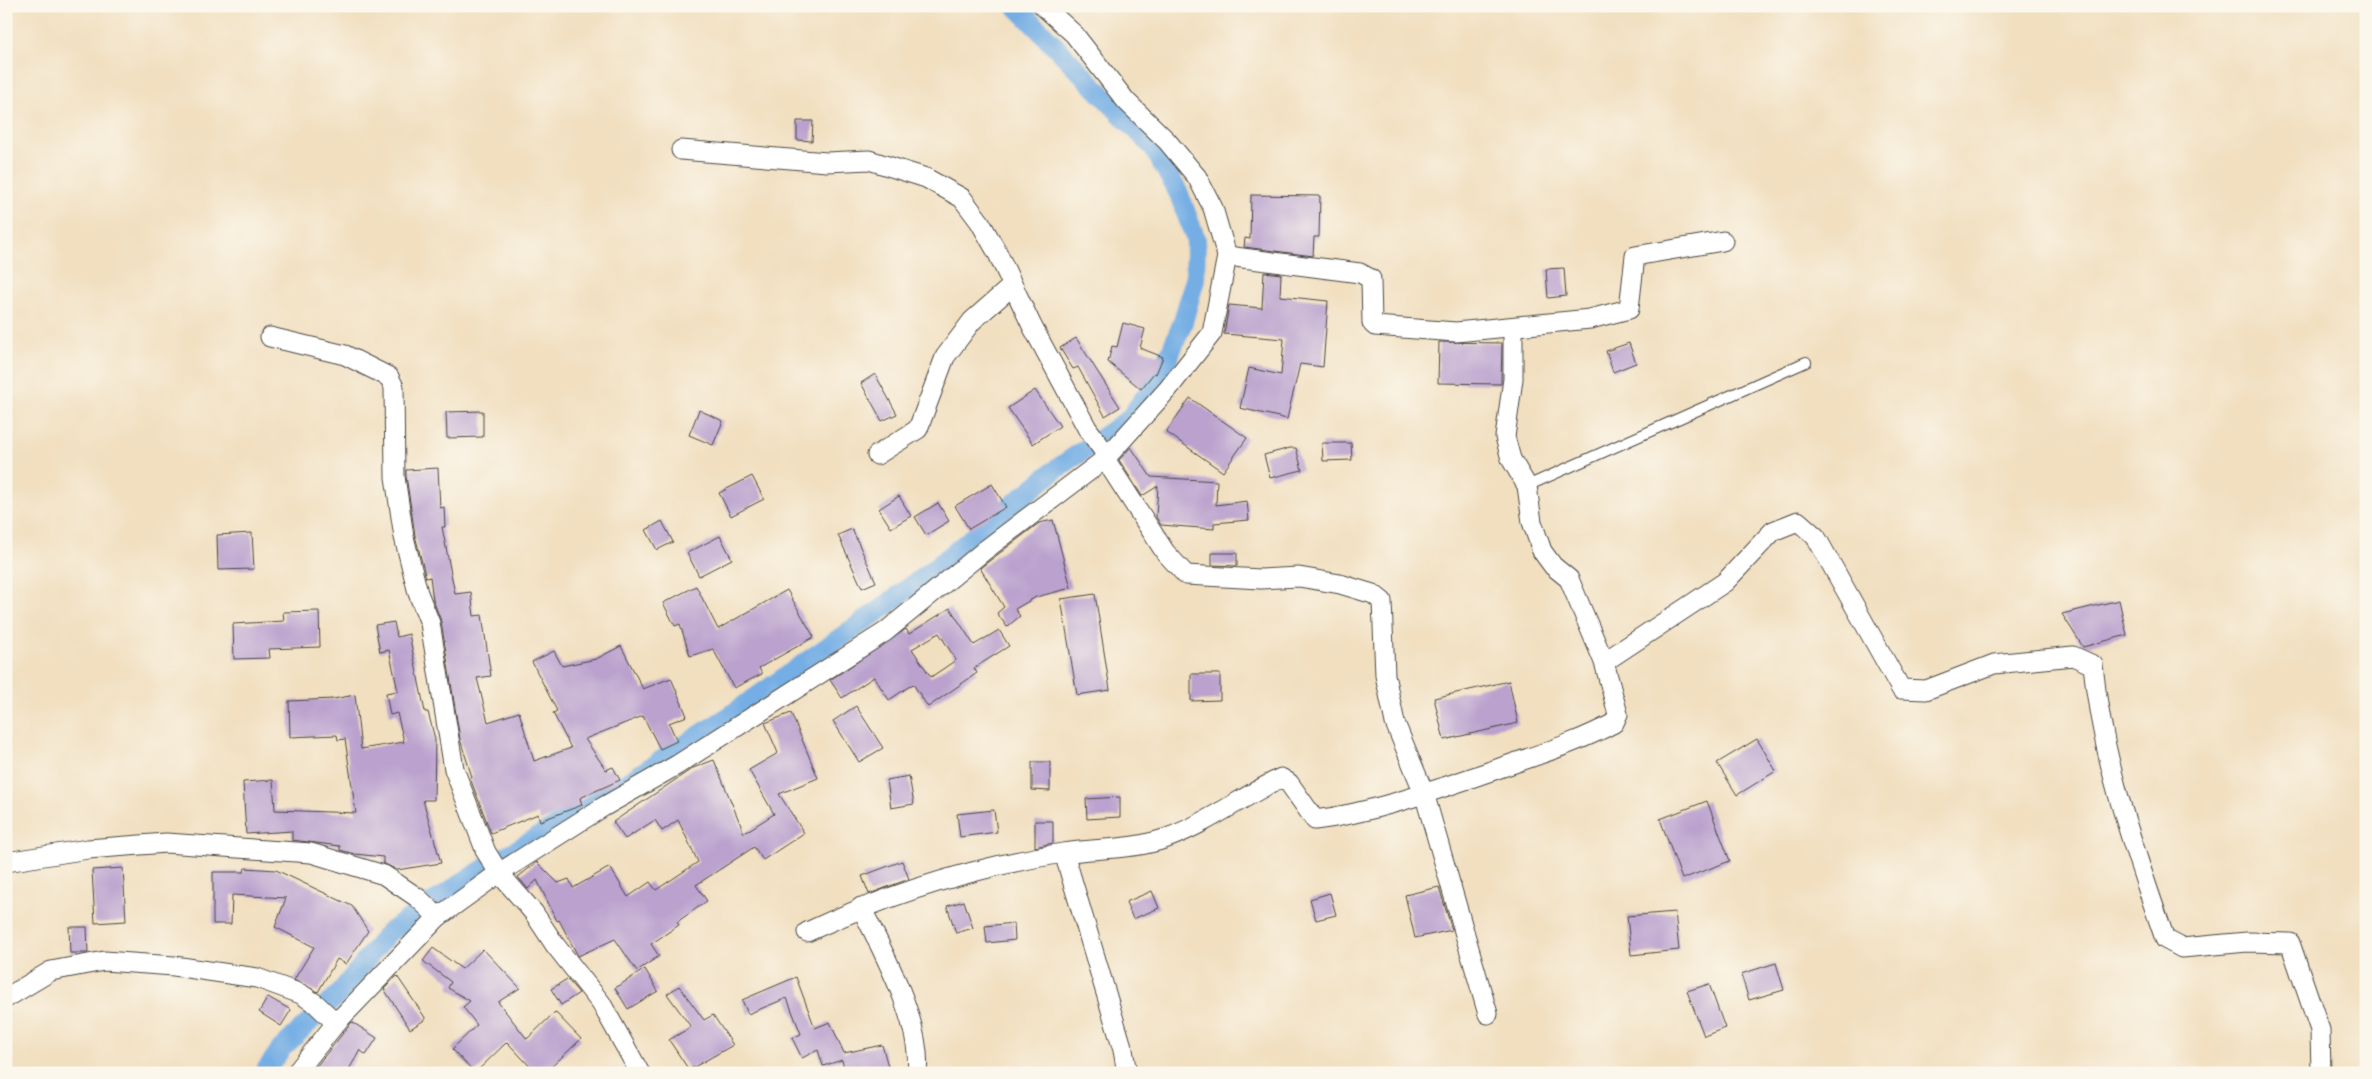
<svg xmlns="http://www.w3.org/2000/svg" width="2372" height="1079" viewBox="0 0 2372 1079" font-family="'IM FELL French Canon',serif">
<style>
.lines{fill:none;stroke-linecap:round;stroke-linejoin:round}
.canal{stroke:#74aee4;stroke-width:20}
.building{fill:#baa1ce;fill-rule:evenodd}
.lane-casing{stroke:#494641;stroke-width:12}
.street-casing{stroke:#494641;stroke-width:21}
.lane{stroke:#fff;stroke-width:10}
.street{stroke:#fff;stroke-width:19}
</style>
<rect width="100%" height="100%" fill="#fbf7ec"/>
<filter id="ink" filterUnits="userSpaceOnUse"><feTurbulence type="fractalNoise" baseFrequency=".02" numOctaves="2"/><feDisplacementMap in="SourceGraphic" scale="10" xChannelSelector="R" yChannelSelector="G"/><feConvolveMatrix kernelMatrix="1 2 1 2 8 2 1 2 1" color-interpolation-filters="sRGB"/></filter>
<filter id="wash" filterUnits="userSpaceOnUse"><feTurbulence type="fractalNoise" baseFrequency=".0096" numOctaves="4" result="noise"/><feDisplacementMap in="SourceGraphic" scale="20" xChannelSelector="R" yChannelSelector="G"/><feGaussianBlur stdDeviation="1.12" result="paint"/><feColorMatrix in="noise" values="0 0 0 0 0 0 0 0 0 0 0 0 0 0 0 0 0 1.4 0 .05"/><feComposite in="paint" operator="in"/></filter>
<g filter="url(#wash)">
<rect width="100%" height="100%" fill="#f1dfc0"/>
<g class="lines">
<path class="canal" d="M264 1073 281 1049 338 995 388 933 469 878 597 802 728 717 881 609 944 561 1055 470 1129 419 1162 373 1183 322 1195 279 1196 240 1179 194 1153 147 1016 6"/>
</g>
<g id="blocks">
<g class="building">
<path d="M797 121H813L812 141 797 140Z"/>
<path d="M1251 195 1320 196 1319 237H1314L1313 256 1244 247 1245 238 1250 239Z"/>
<path d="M1564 268 1566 296 1548 298 1546 269Z"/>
<path d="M1264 272 1281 274 1280 296 1328 301 1323 367 1300 364 1287 419 1240 408 1249 368 1281 375 1284 339 1224 334 1229 305 1262 308Z"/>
<path d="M1123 323 1145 329 1140 348 1163 357 1156 374 1154 373 1141 389 1108 362 1112 346 1117 347Z"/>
<path d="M1076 338 1120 407 1105 416 1078 367 1073 369 1060 348Z"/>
<path d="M1439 342 1502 343 1501 384 1438 383Z"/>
<path d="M1629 343 1636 363 1613 372 1606 351Z"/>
<path d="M875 374 897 414 882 421 861 383Z"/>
<path d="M1035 390 1060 426 1033 444 1008 408Z"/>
<path d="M1190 398 1247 438 1223 472 1166 432Z"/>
<path d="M699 410 723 421 713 445 689 435Z"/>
<path d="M483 411V437L447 438 446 412Z"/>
<path d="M1322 443H1351L1352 460 1323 461Z"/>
<path d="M1131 447 1151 477 1217 481 1216 505 1247 501 1249 520 1214 523V529L1161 525 1156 517 1158 486 1142 496 1119 460Z"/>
<path d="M1290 448H1296L1302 470 1270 478 1264 455Z"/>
<path d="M438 468 440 508 444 507 445 527H442L455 594 471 592 474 616 482 615 491 676 477 678 488 722 519 712 534 761 571 748 553 713 557 711 532 662 554 651 562 666 596 659 621 646 643 689 671 678 687 716 669 723 677 741 660 749 643 716 585 739 606 770 613 767 620 780 580 798 582 805 540 821 538 814 491 833 470 778 472 777 460 739 441 621 433 600 430 577 426 578 415 535 406 476V470Z"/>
<path d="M752 476 764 499 731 516 719 493Z"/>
<path d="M992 484 1006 507 969 529 955 506Z"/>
<path d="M899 496 911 516 891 528 879 509Z"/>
<path d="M938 503 949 521 926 535 915 517Z"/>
<path d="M1053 520 1071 588 1036 597 1015 609 1020 616 1007 627 997 613 1004 607 980 568 1039 523Z"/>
<path d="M662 521 673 542 657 550 646 530Z"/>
<path d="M852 529 876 582 862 588 838 535Z"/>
<path d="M252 533 254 569 218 570 217 535Z"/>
<path d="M720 536 732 559 699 576 687 553Z"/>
<path d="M1212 553H1237V566L1212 565Z"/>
<path d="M696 586 718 629 787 590 814 637 759 668 762 674 734 688 713 649 690 656 680 624 675 626 663 603Z"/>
<path d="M1095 594 1110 690 1077 695 1061 599Z"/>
<path d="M2119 600 2127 635 2083 647 2062 614Z"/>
<path d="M950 608 974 645 999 630 1009 646 974 668 977 673 928 707 913 684 889 700 874 677 842 698 830 680 906 629 909 634ZM939 633 956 660 931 677 912 649Z"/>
<path d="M319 611 320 647 269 649 270 658 234 659 233 624 284 621 283 612Z"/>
<path d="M394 622 397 637 409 634 425 712H428L435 739 434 800H423L441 863 397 870 383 863V857L355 854 340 850V846L292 840V831L246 834 243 782 273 780 275 810 356 813 345 739 338 740 337 735 290 737 289 701 333 699 355 695 361 749 404 742 397 713 390 715 386 693 398 691 389 650 380 652 375 625Z"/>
<path d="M1191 674H1220V700L1191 701Z"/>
<path d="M1509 681 1518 723 1444 740 1434 698Z"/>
<path d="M856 706 883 748 859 762 833 721Z"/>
<path d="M791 713 818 778 779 794 804 833 763 860 754 847 696 885 707 901 677 922 679 925 651 944 659 956 637 971 615 939 578 956 559 920 557 921 537 880 528 889 518 877 537 862 558 883 569 879 573 888 610 867 628 897 650 882 656 890 698 862 678 820 662 831 655 820 625 839 613 822 693 768 714 760 744 833 774 814 749 770 778 753 765 723Z"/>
<path d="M1757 739 1776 771 1737 795 1717 763Z"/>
<path d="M1032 762H1050V791L1032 790Z"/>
<path d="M909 776 914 804 891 808 887 780Z"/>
<path d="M1120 797V817L1087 819 1086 799Z"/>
<path d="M1707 801 1730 861 1682 879 1660 819Z"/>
<path d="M994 810 997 832 960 837 957 814Z"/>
<path d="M1035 821H1053V843L1035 847Z"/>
<path d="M902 861 909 879 869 894 862 876Z"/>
<path d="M123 868 126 921 95 923 92 870Z"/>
<path d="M245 868 276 870 352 906 368 931 346 964 337 959 318 992 294 980 314 947 275 927 286 898 232 895 231 924H213V872H244Z"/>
<path d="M1439 887 1452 930 1415 938 1405 895Z"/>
<path d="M1152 891 1159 908 1133 919 1126 902Z"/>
<path d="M1330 893 1336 915 1316 920 1310 899Z"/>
<path d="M964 901 973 928 956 933 947 906Z"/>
<path d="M1675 912 1679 950 1631 955 1627 916Z"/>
<path d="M1014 923 1015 940 987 943 985 926Z"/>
<path d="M69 927H87L88 953H70Z"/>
<path d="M433 948 462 969 483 949 520 988 498 1002 527 1039 555 1012 581 1039 545 1073H536L507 1042 475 1073 452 1049 477 1025 463 1007 470 1001 448 988 451 982 423 961Z"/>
<path d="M1776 963 1784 990 1749 1000 1741 974Z"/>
<path d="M645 969 658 991 628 1009 615 988Z"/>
<path d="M397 976 426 1019 410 1029 384 989Z"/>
<path d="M796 977 815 1028 830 1022 844 1053 882 1045 890 1073H845L842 1060 823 1066 818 1050 802 1058 792 1038 801 1034 787 998 748 1014 742 1000Z"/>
<path d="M567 979 579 993 561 1005 551 989Z"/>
<path d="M1709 984 1725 1028 1704 1036 1687 991Z"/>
<path d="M679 986 704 1020 713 1015 733 1045 689 1070 669 1040 691 1027 667 994Z"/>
<path d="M268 997 291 1010 281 1026 259 1012Z"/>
<path d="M352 1022 377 1038 366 1055 360 1050 347 1073H311Z"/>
</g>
</g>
</g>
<g filter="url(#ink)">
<use href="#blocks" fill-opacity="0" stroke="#494641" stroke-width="1"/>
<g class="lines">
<g class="lane-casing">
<path id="lane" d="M1527 486 1806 362"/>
</g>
<g class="street-casing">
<g id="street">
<path d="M681 150 827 162 869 160 926 178 962 198 980 222 997 252 1032 326 1087 428 1103 450 1105 459 1165 552 1186 575 1261 579 1299 577 1340 584 1373 594 1382 601 1385 675 1395 723 1424 793 1488 1014"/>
<path d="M1227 256 1360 273 1371 279 1372 323 1375 326 1456 332 1590 319 1629 309 1635 256 1723 241"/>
<path d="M270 337 345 355 389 377 394 387 395 477 404 537 418 593 430 623 454 769 486 852 499 873 534 913 555 945 601 1003 640 1073"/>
<path d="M877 455 918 429 945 357 972 321 1012 286"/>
<path d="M1604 662 1725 582 1773 531 1798 521 1816 537 1901 689 1926 690 1994 664 2073 656 2093 665C2102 760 2134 849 2165 939L2182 948 2247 942 2290 943 2320 1030 2321 1073"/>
<path d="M1064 853 1123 1050 1127 1073"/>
<path d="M6 862 88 849 166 843 311 853 384 875 418 898 438 917"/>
<path d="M861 907C882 950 923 1024 917 1073"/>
<path d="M807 932C889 894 974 867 1063 853 1097 848 1133 850 1167 838 1208 823 1242 797 1281 778L1289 783 1315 820C1377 812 1438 789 1497 769 1537 755 1577 743 1614 723L1618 714 1604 662 1569 579 1553 566 1542 551 1532 522 1527 486 1511 459 1505 437 1513 379V327"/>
<path d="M6 998 51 971 104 961 174 966 257 978 301 994 316 1004 336 1023"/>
<path d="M296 1073 336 1023 438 917 499 873 603 807 677 765 885 632 985 550 1105 459 1168 389 1212 333 1227 256 1213 208 1197 177 1167 141 1126 101 1074 34 1043 6"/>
</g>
</g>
<use href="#lane" class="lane"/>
<use href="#street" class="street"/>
</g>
</g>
<rect width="2372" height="1079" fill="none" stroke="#fbf7ec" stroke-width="25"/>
</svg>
